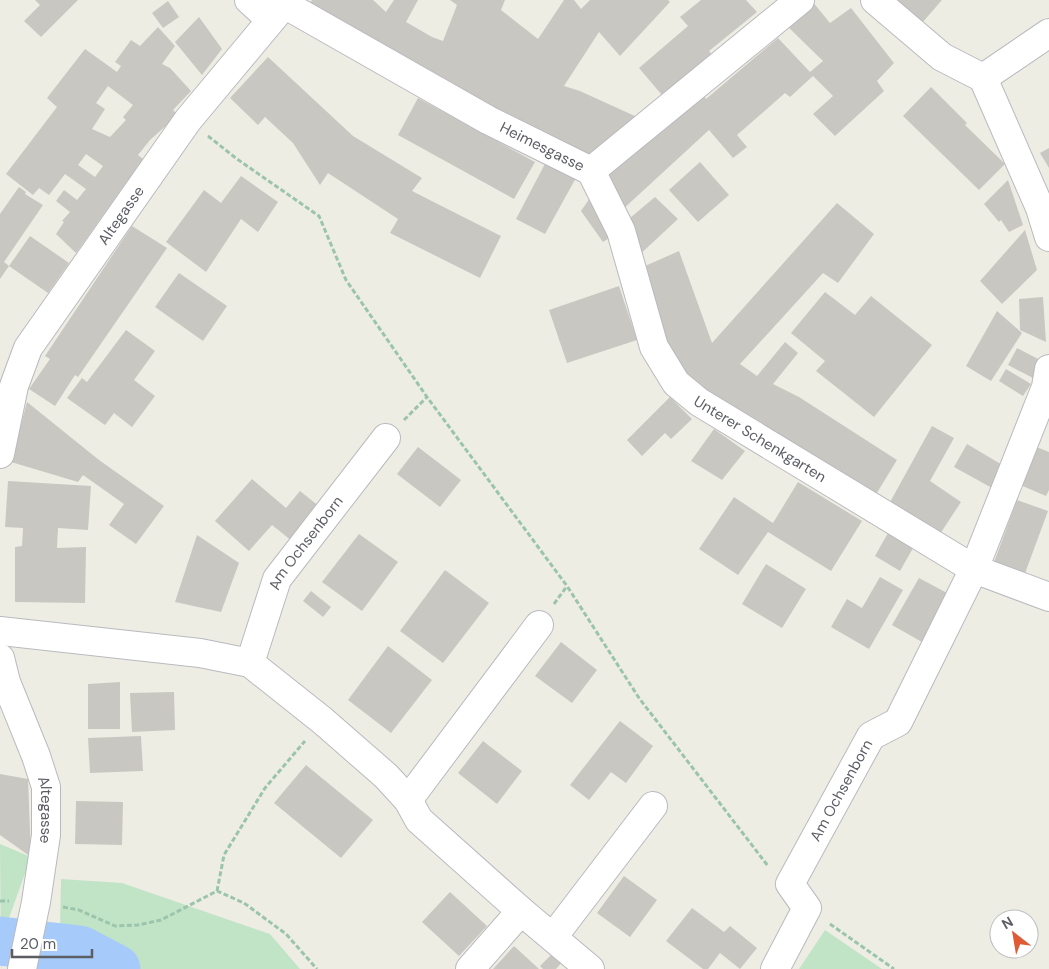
<svg xmlns="http://www.w3.org/2000/svg" width="1049" height="969" viewBox="0 0 1049 969" font-family="'DM Sans',sans-serif">
<style>
.green{fill:#c1e4c6}
.lines{fill:none;stroke-linecap:round;stroke-linejoin:round}
.river{stroke:#a6cbfb;stroke-width:49}
.building{fill:#c9c7c1;fill-rule:evenodd}
.minor-casing{stroke:#b9babf;stroke-width:30}
.path{stroke:#9bc4ac;stroke-width:3;stroke-dasharray:5 2.5;stroke-linecap:butt}
.minor{stroke:#fff;stroke-width:28}
.labels{text-anchor:middle;stroke-width:4.5;stroke-linejoin:round;paint-order:stroke}
.street-label{font-size:15px;fill:#5c5e64;stroke:#fff}
</style>
<rect width="100%" height="100%" fill="#eeede4"/>
<g class="green">
<path d="M0 844 31 857 9 918 1 969Z"/>
<path d="M61 879 122 883 270 934 300 969H53L60 927Z"/>
<path d="M825 930 882 969H799Z"/>
</g>
<g class="lines">
<path class="river" d="M0 941 80 950 116 969"/>
</g>
<g class="building">
<path d="M35 0H78L41 37 24 21 40 5Z"/>
<path d="M312 0H373L386 12 394 0H418L406 22 432 37 443 41 457 5 450 0H505L501 10 538 39 564 0H574L581 9 590 0H668L670 2 620 56 599 32 564 86 580 91 637 117 589 155 554 143 308 6Z"/>
<path d="M701 0H746L757 12 709 51 716 60 667 101 639 68 688 26 680 17Z"/>
<path d="M892 0H942L922 23Z"/>
<path d="M168 1 179 17 163 28 152 13Z"/>
<path d="M812 1 830 23 851 8 894 63 877 81 884 91 835 136 813 114 833 96 813 76 790 97 785 93 737 135 747 147 733 158 709 130 621 211 608 175 704 96 706 99 778 38 810 72 823 61 785 24Z"/>
<path d="M199 17 222 49 202 75 175 42Z"/>
<path d="M158 27 175 46 162 64 170 68 191 91 173 110 178 115 150 140 138 155 143 159 76 253 56 234 64 222 62 221 70 212 56 201 64 190 77 200 86 189 65 174 49 195 39 188 33 195 6 174 57 107 47 98 85 49 117 72 121 66 115 62 131 40 140 46ZM108 86 133 105 123 117 126 120 110 137 92 129 105 109 96 103ZM86 154 103 166 95 177 78 165Z"/>
<path d="M268 57 353 136 422 178 412 191 501 236 480 278 390 233 398 219 328 173 320 185 293 143 265 117 258 125 230 98Z"/>
<path d="M931 87 967 123 965 125 1005 164 979 190 903 116Z"/>
<path d="M418 98 535 162 514 199 398 135Z"/>
<path d="M1049 148V168L1040 153Z"/>
<path d="M547 160 577 176 545 234 516 219Z"/>
<path d="M700 162 729 195 698 222 669 190Z"/>
<path d="M241 176 278 202 258 232 241 219 206 272 166 242 204 190 221 203Z"/>
<path d="M1008 180 1023 225 1009 232 1001 220 999 222 984 204Z"/>
<path d="M19 187 26 192 25 194 43 205 4 262 9 266 0 279V214Z"/>
<path d="M592 195 614 235 603 242 581 211Z"/>
<path d="M655 197 678 219 637 257 624 223Z"/>
<path d="M837 203 874 234 838 283 823 273 740 364 757 376 785 342 798 353 773 384 799 397 897 460 875 496 729 411 685 376 654 318 636 270 679 251 712 343Z"/>
<path d="M132 226 167 248 78 377 75 375 55 406 29 389 50 359 45 356Z"/>
<path d="M1025 230 1037 270 1002 304 980 281Z"/>
<path d="M30 236 69 263 48 293 9 266Z"/>
<path d="M179 273 227 306 203 341 155 307Z"/>
<path d="M619 286 637 340 567 363 549 310Z"/>
<path d="M825 292 855 315 871 296 932 345 874 417 816 371 825 361 791 333Z"/>
<path d="M1043 297 1046 342 1020 330 1019 299Z"/>
<path d="M997 311 1022 333 991 381 966 366Z"/>
<path d="M126 330 155 351 134 380 155 396 132 427 114 413 105 425 67 398 82 378 87 382Z"/>
<path d="M1017 348 1042 361 1033 378 1008 365Z"/>
<path d="M1006 369 1031 384 1023 396 999 381Z"/>
<path d="M670 397 692 419 671 439 665 433 642 456 627 440Z"/>
<path d="M27 402 99 460 164 506 136 544 109 525 124 504 83 475 78 482 11 462Z"/>
<path d="M932 426 954 438 930 481 961 502 940 534 889 504Z"/>
<path d="M714 429 745 451 722 480 691 461Z"/>
<path d="M967 444 1004 466 992 488 954 467Z"/>
<path d="M1034 446 1049 452V490L1046 496 1018 484Z"/>
<path d="M418 447 461 480 440 507 397 474Z"/>
<path d="M252 479 286 508 300 491 320 507 292 541 272 525 249 551 215 521Z"/>
<path d="M8 481 91 486 88 530 58 528 57 548 86 547 85 603 15 602V547L22 546 23 528 5 527Z"/>
<path d="M798 482 862 521 831 571 768 532 738 575 699 549 734 497 773 523Z"/>
<path d="M1017 500 1048 511 1024 576 993 565Z"/>
<path d="M888 533 913 548 900 571 875 556Z"/>
<path d="M359 534 398 562 362 611 322 582Z"/>
<path d="M197 535 239 563 221 612 175 602Z"/>
<path d="M766 564 806 589 782 628 742 604Z"/>
<path d="M445 570 489 603 443 663 400 631Z"/>
<path d="M880 577 903 590 869 649 831 627 847 599 862 608Z"/>
<path d="M919 578 949 594 922 642 892 625Z"/>
<path d="M311 591 331 607 323 617 303 601Z"/>
<path d="M561 642 597 670 572 703 535 676Z"/>
<path d="M388 646 432 680 391 733 348 700Z"/>
<path d="M120 682V729H88V684Z"/>
<path d="M174 692 175 730 132 732 130 693Z"/>
<path d="M620 721 653 746 626 783 611 772 589 800 570 785Z"/>
<path d="M141 736 143 771 90 773 88 738Z"/>
<path d="M483 741 522 771 497 804 458 773Z"/>
<path d="M306 765 373 820 341 858 274 803Z"/>
<path d="M0 774 28 779 31 857 0 835Z"/>
<path d="M76 801 123 802 122 845 75 844Z"/>
<path d="M624 876 657 900 630 937 597 913Z"/>
<path d="M450 892 487 926 459 956 422 922Z"/>
<path d="M692 908 724 932 730 926 757 948 740 969 720 953 708 969H703L666 941Z"/>
<path d="M514 946 539 969H493Z"/>
<path d="M554 952 563 961 556 969H543L540 966Z"/>
</g>
<g class="lines">
<g class="minor-casing">
<g id="minor">
<path d="M249 0 271 20"/>
<path d="M875 0 942 57 983 78 1040 208 1049 237"/>
<path id="s1" d="M284 4 488 120 591 171"/>
<path d="M983 78 1049 33"/>
<path id="s2" d="M591 171 621 231 654 347 676 383 699 402 974 569 1049 597"/>
<path d="M591 171 800 0"/>
<path id="s3" d="M0 454 14 386 28 348 188 120 288 0"/>
<path d="M0 631 200 653 250 663 323 721 386 776 408 800 419 820 521 911 590 969"/>
<path id="s4" d="M0 658 6 682 36 756 46 787V835L36 902 22 969"/>
<path id="s5" d="M250 663 277 579 386 438"/>
<path d="M408 800 539 625"/>
<path d="M553 937 653 806"/>
<path d="M470 969 521 911"/>
<path id="s6" d="M775 969 807 908 790 884 871 736 898 722 974 569 1046 387 1049 369"/>
</g>
</g>
<g class="path">
<path d="M208 136 237 159 319 216 346 280 427 397 567 586 639 698 768 866"/>
<path d="M404 420 427 397"/>
<path d="M554 604 567 586"/>
<path d="M217 891 224 855 265 788 305 741"/>
<path d="M0 901H9"/>
<path d="M63 907 79 910 115 926 138 925 161 920 217 891 244 903 286 934 317 969"/>
<path d="M830 924 894 969"/>
</g>
<use href="#minor" class="minor"/>
</g>
<g class="labels">
<g class="street-label">
<text dy="5" stroke="none"><textPath href="#s1" startOffset="295">Heimesgasse</textPath></text>
<text dy="5" stroke="none"><textPath href="#s3" startOffset="272">Altegasse</textPath></text>
<text dy="5" stroke="none"><textPath href="#s2" startOffset="331">Unterer Schenkgarten</textPath></text>
<text dy="5" stroke="none"><textPath href="#s5" startOffset="134">Am Ochsenborn</textPath></text>
<text dy="5" stroke="none"><textPath href="#s6" startOffset="205">Am Ochsenborn</textPath></text>
<text dy="5" stroke="none"><textPath href="#s4" startOffset="160">Altegasse</textPath></text>
</g>
</g>
<g transform="translate(1014 934) rotate(329)"><circle r="24" fill="#ffffff" stroke="#bebfc1"/>
<path d="M0-4L9 19L0 12L-9 19Z" fill="#e15a36"/>
<text y="-8" font-size="14" font-weight="bold" text-anchor="middle" fill="#5c5e64">N</text>
</g>
<path d="M12 949v8h80v-8" fill="none" stroke="#5c5e64" stroke-width="2.5"/>
<text x="20" y="949" font-size="15" fill="#5c5e64" stroke="#ffffff" stroke-width="4" paint-order="stroke">20 m</text>
</svg>
